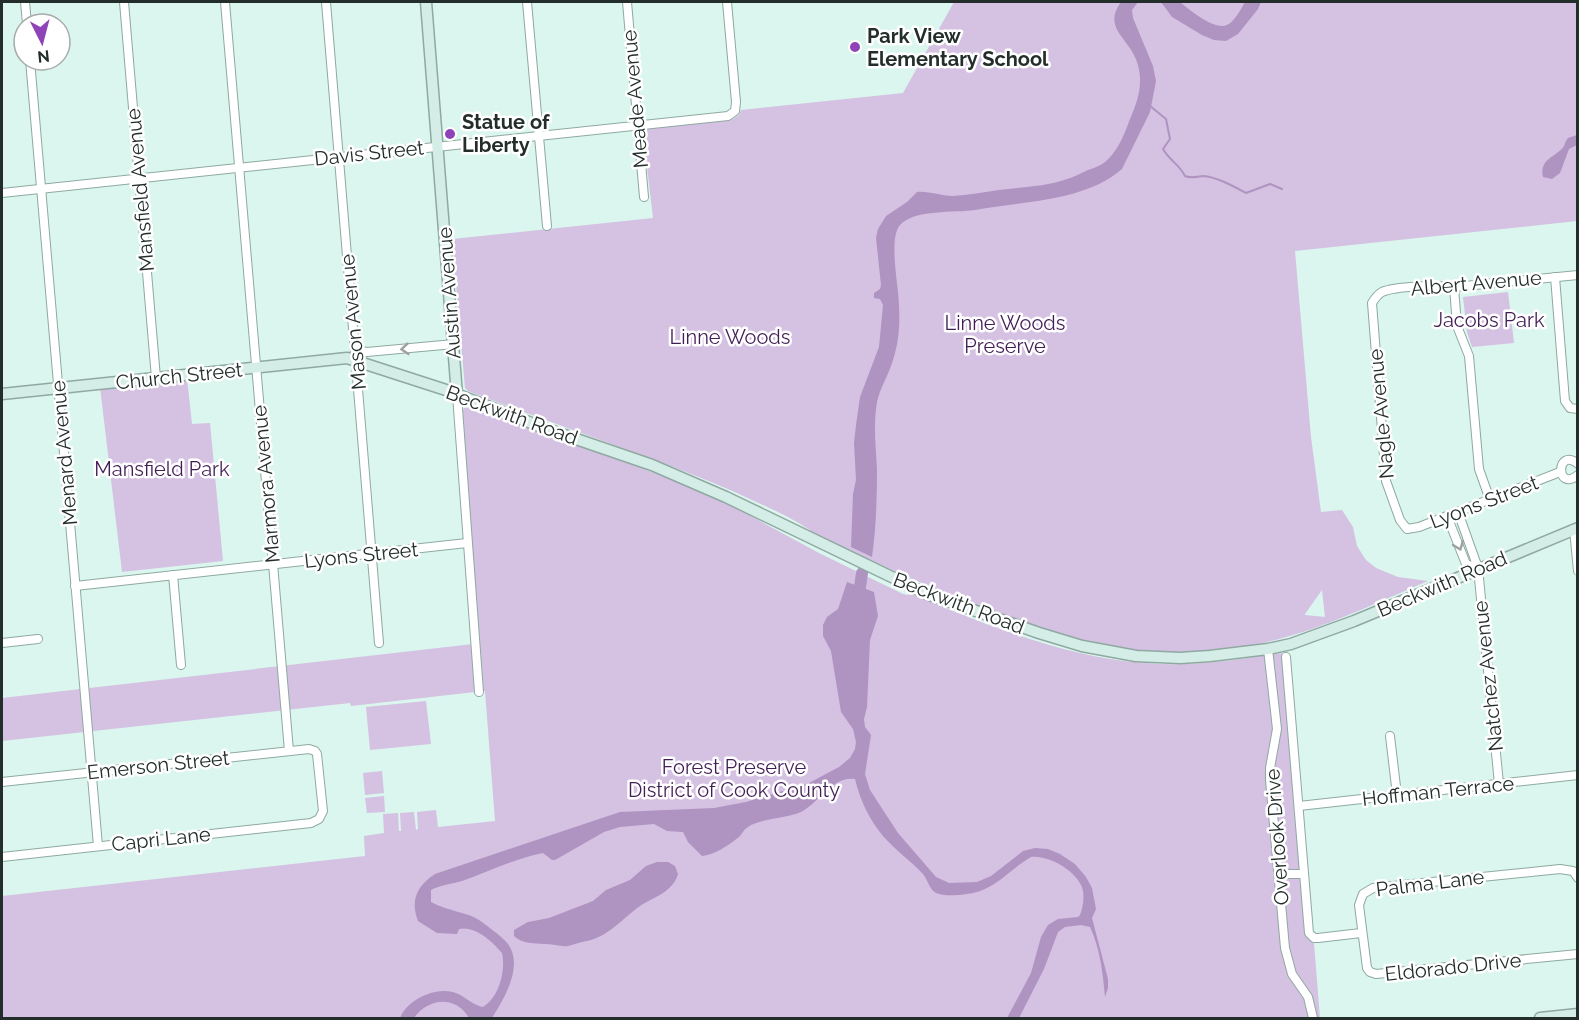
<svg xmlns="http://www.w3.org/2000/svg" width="1579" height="1020" viewBox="0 0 1579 1020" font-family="Raleway,sans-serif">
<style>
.green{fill:#d5c1e2;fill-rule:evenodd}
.water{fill:#af93c1}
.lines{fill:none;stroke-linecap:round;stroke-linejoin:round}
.stream{stroke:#af93c1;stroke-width:2}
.river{stroke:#af93c1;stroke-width:12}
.street-casing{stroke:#8fa9a2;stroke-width:10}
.secondary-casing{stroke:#8fa9a2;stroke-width:13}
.street{stroke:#fff;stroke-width:8}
.secondary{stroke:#d4eee7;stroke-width:10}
.oneway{stroke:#9ca1a0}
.poi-dot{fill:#8e44b6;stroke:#fff;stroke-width:2}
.labels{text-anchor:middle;stroke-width:5;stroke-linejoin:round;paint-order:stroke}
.poi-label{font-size:20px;font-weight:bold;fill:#232e2b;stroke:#fff;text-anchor:start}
.street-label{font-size:20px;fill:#232e2b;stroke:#fff}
.park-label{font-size:20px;fill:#421e56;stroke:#fff}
</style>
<rect width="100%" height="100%" fill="#daf6ee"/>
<g class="green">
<path d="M954 2H1577V221L1295 251 1311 437 1321 512 1342 510 1353 527 1357 546 1366 560 1376 568 1398 577 1428 581C1373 604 1317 632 1258 644 1217 652 1173 655 1131 650 1095 646 1061 635 1026 623 954 599 886 568 817 535 791 516 766 507 737 493 649 455 557 426 468 391L465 388 452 239 653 218 643 133 646 129 733 119 739 115 741 110 903 93ZM1322 590 1325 617 1305 615V614Z"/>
<path d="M1508 292 1514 343 1472 347 1467 332 1463 297Z"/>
<path d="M187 378 192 424 210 423 223 561 122 572 100 387Z"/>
<path d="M465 407 553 435 710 494 819 553 903 594 908 595 909 593C982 623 1066 658 1146 663 1192 667 1237 660 1282 653L1305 933 1307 938 1314 943 1320 1018H2V896L365 856 364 836 384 833 383 814 398 813 399 831H401L400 813 414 812 416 830 418 829 417 812 436 810 438 827 495 821 485 691H482L461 412Z"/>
<path d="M473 644 476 687 475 692 351 706 350 703 2 741V698Z"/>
<path d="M426 701 431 744 370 750 366 707Z"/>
<path d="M382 771 384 793 365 795 363 773Z"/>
<path d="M384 796 385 812 367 813 365 798Z"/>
</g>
<g class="water">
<path d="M1121 2H1138L1132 10 1133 18 1153 66 1156 81 1150 112 1122 169C1084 202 1022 201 975 210 955 213 914 209 900 225 888 239 899 287 899 306 900 324 899 342 893 360 889 374 880 388 877 402 873 425 876 448 877 470 877 499 876 529 872 557L851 547 853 494 856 480 854 443 856 425 860 397 879 347 883 305 880 299 874 298V293L880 289 881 285 876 238 878 229 886 216 907 202 917 192C929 191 940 196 953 196 968 195 984 192 999 190 1021 187 1045 187 1067 179 1074 177 1081 173 1088 170 1094 168 1100 166 1105 162 1118 151 1124 135 1130 119 1138 101 1144 82 1137 62 1129 38 1102 28 1121 2Z"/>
<path d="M1161 2H1180C1188 9 1215 31 1227 25 1235 21 1241 9 1245 2H1261L1258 9 1238 34 1226 41 1214 40 1202 35 1172 17Z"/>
<path d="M1577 135V145L1569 149 1560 173 1552 179 1543 177C1539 158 1557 157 1564 146 1565 143 1566 140 1568 138Z"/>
<path d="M847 582 874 592 878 616 870 640 867 707 864 719 865 727 871 735 865 774 870 790 898 833 936 877 949 883 977 882 991 876 1023 851 1035 848 1048 849 1060 854 1075 864 1086 877 1092 888 1096 909 1092 918 1108 979V988L1105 997C1103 974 1100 948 1090 927L1081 925 1065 927 1058 932 1044 969 1019 1018H1007L1031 973 1041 937 1048 925 1058 919 1078 917 1080 915C1083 907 1085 896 1082 887 1075 870 1048 855 1031 857 1010 869 997 888 973 893 963 895 945 897 936 893 929 889 928 880 923 874 911 861 895 850 883 836 869 819 860 800 855 779 832 776 819 803 801 812 787 818 759 819 748 827 744 829 742 834 739 837 729 845 714 855 702 856L688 842 683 832 667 831 654 824 620 827 604 832 555 860H552L543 853C514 859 489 871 462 881 452 884 440 885 431 890V902C447 911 467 912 479 920 486 925 504 938 508 944 524 966 504 999 492 1018H469C456 995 428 998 414 1018H400C407 1000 434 987 453 992 464 995 472 1005 483 1007 499 998 506 970 502 953 493 942 475 925 459 929L457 934 437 933 418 921C410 900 417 886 435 874L620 812 714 808 746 802 809 783 839 767 850 758 855 749 856 742 853 729 841 712 831 651 823 636V625L827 617 838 609Z"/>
<path d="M657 862H668L675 866 678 874C672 893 655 896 640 906 619 921 608 938 582 942 577 943 573 945 568 946 561 947 553 944 545 944 534 943 522 944 514 936V930L528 922 549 918 593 901 606 890 630 880 646 866Z"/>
</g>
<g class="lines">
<path class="stream" d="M1150 106 1166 119 1170 139 1163 149C1169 160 1179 164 1185 176 1192 179 1197 176 1204 176 1219 178 1233 186 1246 193L1270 184 1282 189"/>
<path class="river" d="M858 601 862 573"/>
<g class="street-casing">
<g id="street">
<path d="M25 2 27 24"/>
<path d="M124 2 156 378"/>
<path d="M225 2 289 751"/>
<path d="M326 2 379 643"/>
<path d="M527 2 547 226"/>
<path d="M627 2 644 197"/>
<path d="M30 60 98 846"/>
<path d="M2 193 728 116 735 111 736 102 727 2"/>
<path d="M1555 277 1565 401 1570 408 1578 409"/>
<path d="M1454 287 1457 326 1469 356 1479 469 1490 500"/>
<path d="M356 350 367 352 454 344"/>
<path d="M457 395 479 692"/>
<path d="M1578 464C1556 446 1555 493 1578 475"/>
<path d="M1560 472 1419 527 1407 529 1400 520 1386 481 1372 303C1375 298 1377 295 1382 292 1395 286 1439 285 1454 287L1578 275"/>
<path d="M1458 512 1478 568 1499 784"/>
<path d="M1447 516 1466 564 1478 568"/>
<path d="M1574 529 1578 571"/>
<path d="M173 575 181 665"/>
<path d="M75 586 467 543"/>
<path d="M2 643 38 639"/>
<path d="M1268 649 1277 729 1270 768V780L1285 948 1292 974 1308 997 1313 1018"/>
<path d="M1286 657 1309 933 1314 938H1318L1361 933"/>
<path d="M1390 736 1397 795"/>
<path d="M2 782 309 749 315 751 317 754 323 811 319 819 311 823 2 857"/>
<path d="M1299 806 1578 775"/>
<path d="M1278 874H1304"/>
<path d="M1578 878 1573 871 1560 869 1373 888 1363 894 1359 905 1367 968 1370 972 1376 974 1578 954"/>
</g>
</g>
<g class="secondary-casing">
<g id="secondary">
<path d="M426 2 457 395"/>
<path d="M2 394 347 358 446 390 547 429 652 465 726 497 927 594 1039 633 1082 646 1136 656 1180 658 1210 656 1268 649 1291 644 1354 621 1578 528"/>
<path d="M1540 1018 1578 1014"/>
</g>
</g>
<use href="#street" class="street"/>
<use href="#secondary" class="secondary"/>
</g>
<defs><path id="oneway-chevron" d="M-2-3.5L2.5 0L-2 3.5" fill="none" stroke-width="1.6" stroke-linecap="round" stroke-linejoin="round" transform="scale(1.5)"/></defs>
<g class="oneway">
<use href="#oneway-chevron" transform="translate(405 349) rotate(175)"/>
<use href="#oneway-chevron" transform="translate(1459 546) rotate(69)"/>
</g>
<g class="poi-dot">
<circle cx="855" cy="47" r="6"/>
<circle cx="450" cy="134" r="6"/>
</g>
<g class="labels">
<g class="poi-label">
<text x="867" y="43">Park View<tspan x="867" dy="23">Elementary School</tspan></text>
<text x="462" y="129">Statue of<tspan x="462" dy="23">Liberty</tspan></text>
</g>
<g class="street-label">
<text transform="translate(635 99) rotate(-95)" y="7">Meade Avenue</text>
<text transform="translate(369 153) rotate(-6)" y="7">Davis Street</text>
<text transform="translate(140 190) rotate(-95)" y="7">Mansfield Avenue</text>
<text transform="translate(1476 283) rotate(-5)" y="7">Albert Avenue</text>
<text transform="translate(449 293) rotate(-94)" y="7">Austin Avenue</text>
<text transform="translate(353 322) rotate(-95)" y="7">Mason Avenue</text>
<text transform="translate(179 376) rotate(-6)" y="7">Church Street</text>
<text transform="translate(1381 414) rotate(-95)" y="7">Nagle Avenue</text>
<text transform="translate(512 415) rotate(20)" y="7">Beckwith Road</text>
<text transform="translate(64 453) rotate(-95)" y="7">Menard Avenue</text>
<text transform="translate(266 484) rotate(-95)" y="7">Marmora Avenue</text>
<text transform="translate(1484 502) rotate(-21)" y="7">Lyons Street</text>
<text transform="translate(361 555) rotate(-6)" y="7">Lyons Street</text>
<text transform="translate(1442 584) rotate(-23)" y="7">Beckwith Road</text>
<text transform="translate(959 603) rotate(21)" y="7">Beckwith Road</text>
<text transform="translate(1488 676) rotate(-96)" y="7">Natchez Avenue</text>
<text transform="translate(158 765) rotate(-6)" y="7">Emerson Street</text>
<text transform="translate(1438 791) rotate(-6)" y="7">Hoffman Terrace</text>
<text transform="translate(1277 837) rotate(-94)" y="7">Overlook Drive</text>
<text transform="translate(161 839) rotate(-6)" y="7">Capri Lane</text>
<text transform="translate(1430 883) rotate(-7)" y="7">Palma Lane</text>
<text transform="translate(1453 967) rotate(-6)" y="7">Eldorado Drive</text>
</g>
<g class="park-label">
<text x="1489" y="327">Jacobs Park</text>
<text x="1005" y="330">Linne Woods<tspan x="1005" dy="23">Preserve</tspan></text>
<text x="730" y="344">Linne Woods</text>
<text x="162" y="476">Mansfield Park</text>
<text x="734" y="774">Forest Preserve<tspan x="734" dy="23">District of Cook County</tspan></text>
</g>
</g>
<rect width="1579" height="1020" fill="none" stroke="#232e2b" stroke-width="6"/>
<g transform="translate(42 42) rotate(174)"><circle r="28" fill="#ffffff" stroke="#a7abaa" stroke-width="1.5"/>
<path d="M0-4.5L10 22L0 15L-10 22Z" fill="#8e44b6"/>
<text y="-9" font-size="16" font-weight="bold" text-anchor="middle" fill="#232e2b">N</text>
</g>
</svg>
